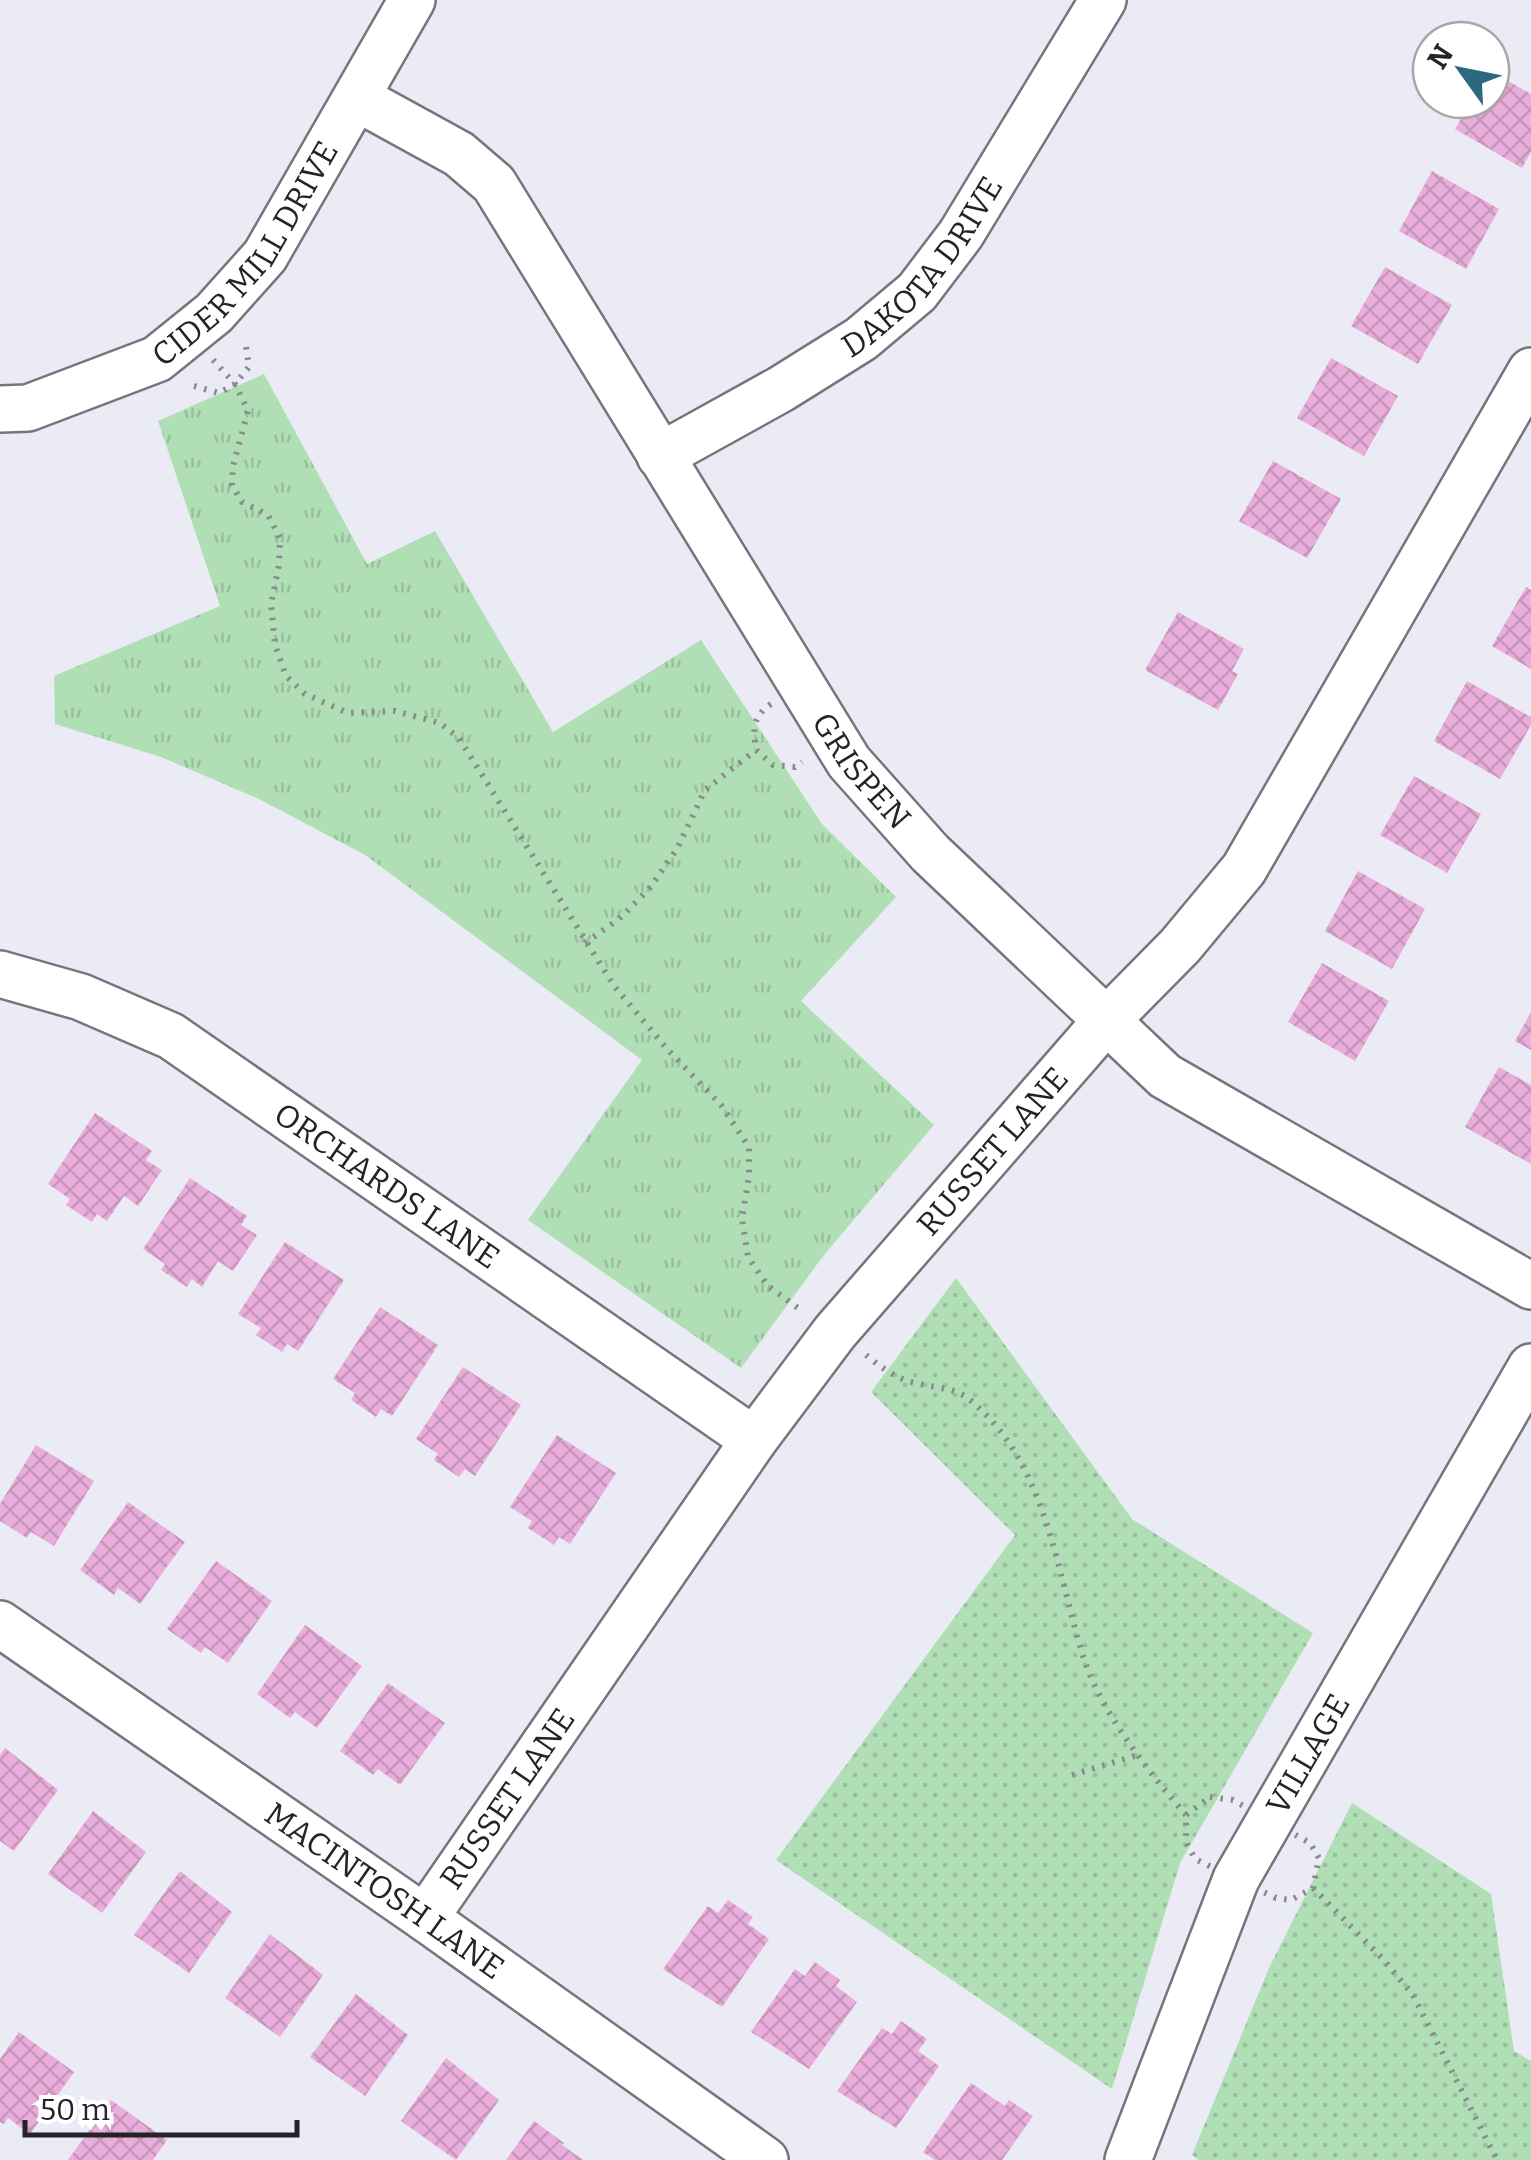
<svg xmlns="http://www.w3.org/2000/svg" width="1531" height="2160" viewBox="0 0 1531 2160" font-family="Bitter,serif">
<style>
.grass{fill:url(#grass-tufts)}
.park{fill:url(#park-dots)}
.building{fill:url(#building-cross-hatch)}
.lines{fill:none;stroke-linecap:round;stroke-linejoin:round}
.minor-casing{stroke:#75757e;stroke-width:50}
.path{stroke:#898990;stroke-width:6;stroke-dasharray:2.5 8;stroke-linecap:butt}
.minor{stroke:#fff;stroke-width:45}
.labels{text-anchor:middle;stroke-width:9;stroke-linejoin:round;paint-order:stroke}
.street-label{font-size:32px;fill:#242428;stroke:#fff}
</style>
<defs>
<pattern id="grass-tufts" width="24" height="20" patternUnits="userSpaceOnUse" patternTransform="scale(2.5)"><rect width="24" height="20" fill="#b1dfb5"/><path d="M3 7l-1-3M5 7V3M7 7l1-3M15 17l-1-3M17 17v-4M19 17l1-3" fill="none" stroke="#98bf9c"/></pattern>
<pattern id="park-dots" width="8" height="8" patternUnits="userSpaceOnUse" patternTransform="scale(2.5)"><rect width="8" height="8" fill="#b1dfb5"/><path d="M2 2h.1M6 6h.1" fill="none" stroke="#98bf9c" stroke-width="1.8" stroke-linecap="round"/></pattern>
<pattern id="building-cross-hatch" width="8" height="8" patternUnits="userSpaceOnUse" patternTransform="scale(2.5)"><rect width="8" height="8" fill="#e9addb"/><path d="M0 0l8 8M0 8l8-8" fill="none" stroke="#c895bc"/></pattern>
</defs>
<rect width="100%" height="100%" fill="#ebebf5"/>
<path class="grass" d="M264 374 367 564 435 531 553 732 701 640 822 824 896 897 801 1001 934 1125 824 1255 741 1368 528 1220 642 1060 365 855 259 799 161 757 55 724 54 676 220 606 158 421Z"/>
<g class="park">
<path d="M956 1278 1132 1519 1313 1633 1180 1863 1112 2089 776 1860 1015 1535 871 1392Z"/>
<path d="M1352 1803 1491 1894 1514 2051 1531 2061V2160H1199L1192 2155 1269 1968Z"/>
</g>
<g class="building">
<path d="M1491 71 1531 94V152L1522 168 1455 129 1472 100H1491Z"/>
<path d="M1432 171 1499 209 1466 269 1399 231Z"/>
<path d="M1385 267 1452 305 1418 364 1351 326Z"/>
<path d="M1331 358 1398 396 1364 456 1297 418Z"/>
<path d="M1273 461 1341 499 1307 558 1239 521Z"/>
<path d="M1526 587 1531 590V669L1492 646Z"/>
<path d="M1178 612 1244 649 1232 671 1238 674 1218 710 1145 670Z"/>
<path d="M1467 681 1531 717V725L1500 779 1434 741Z"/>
<path d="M1414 776 1481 814 1447 873 1380 835Z"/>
<path d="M1358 871 1425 909 1392 969 1325 931Z"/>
<path d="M1322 963 1389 1001 1355 1061 1288 1022Z"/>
<path d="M1531 1012V1050L1515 1041Z"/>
<path d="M1499 1067 1531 1085V1164L1465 1127Z"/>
<path d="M95 1113 152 1151 146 1160 162 1170 138 1206 124 1196 107 1221 97 1214 92 1222 66 1205 70 1199 48 1184Z"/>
<path d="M190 1178 247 1216 241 1225 257 1235 233 1271 218 1261 202 1287 192 1279 187 1287 161 1270 165 1264 143 1249Z"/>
<path d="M285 1242 344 1280 298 1351 287 1344 282 1352 256 1335 261 1328 238 1314Z"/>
<path d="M380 1307 438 1345 392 1416 381 1409 376 1417 351 1400 355 1393 333 1379Z"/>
<path d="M463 1367 521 1405 475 1476 465 1469 459 1477 434 1460 438 1454 416 1439Z"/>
<path d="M557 1435 616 1473 570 1544 559 1537 554 1545 528 1528 532 1521 510 1507Z"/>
<path d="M36 1445 94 1481 54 1546 31 1532 27 1538 0 1521V1504Z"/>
<path d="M128 1502 185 1542 140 1604 118 1588 114 1595 80 1570Z"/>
<path d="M216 1561 272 1601 228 1663 205 1647 201 1653 167 1629Z"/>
<path d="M305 1625 362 1666 317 1728 295 1712 290 1718 257 1694Z"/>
<path d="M388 1683 445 1723 400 1785 378 1769 373 1775 340 1751Z"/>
<path d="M5 1748 58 1790 14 1851 0 1841V1755Z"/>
<path d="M93 1811 146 1852 102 1913 48 1874Z"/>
<path d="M180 1871 232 1912 189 1973 134 1935Z"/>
<path d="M728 1900 753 1917 748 1924 769 1939 722 2007 663 1969 708 1906 718 1913Z"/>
<path d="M270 1934 323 1975 280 2037 225 1998Z"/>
<path d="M815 1962 840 1980 836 1986 857 2002 809 2069 751 2032 795 1969 805 1976Z"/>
<path d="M356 1994 408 2035 365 2096 310 2057Z"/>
<path d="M901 2021 927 2039 918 2051 939 2066 896 2128 837 2091 882 2028 892 2034Z"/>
<path d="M19 2032 74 2072 30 2134 8 2118 4 2124 0 2122V2059Z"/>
<path d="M446 2058 499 2100 456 2160 401 2121Z"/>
<path d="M971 2083 1005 2106 1009 2100 1033 2116 1002 2160H935L923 2152Z"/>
<path d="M111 2100 167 2140 153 2160H68Z"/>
<path d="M534 2121 564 2143 562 2145 583 2160H506Z"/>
</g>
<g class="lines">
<g class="minor-casing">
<g id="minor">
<path id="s1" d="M357 98 459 154 494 184 849 762 930 853 1165 1076 1531 1286"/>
<path id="s2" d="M0 409 28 408 157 359 214 313 265 256 412 0"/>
<path id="s3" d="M660 456 781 389 861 339 917 292 961 234 1103 0"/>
<path id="s4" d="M0 974 81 997 171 1036 754 1440"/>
<path id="s5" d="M0 1624 425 1918 765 2160"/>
<path id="s6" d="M425 1918 754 1440 835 1332 1105 1022 1180 946 1244 869 1531 371"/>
<path id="s7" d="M1128 2160 1236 1879 1531 1367"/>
</g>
</g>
<g class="path">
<path d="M213 360 235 384 248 411 233 466 232 485 242 502 268 515 280 538 279 565 271 604 275 645 286 676 305 694 348 713 395 711 440 723 459 738 614 986 668 1050 721 1105 749 1147V1176L742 1219 748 1257 768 1286 802 1311"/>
<path d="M194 386 219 393 235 384 249 367 246 347"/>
<path d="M771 704C752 717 753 729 756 750L773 765 795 767 802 762"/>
<path d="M585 943 619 919 649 889 677 849 705 790 756 750"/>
<path d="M866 1355C877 1364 891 1375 905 1380 925 1388 953 1385 970 1400 1048 1464 1056 1573 1085 1662 1102 1713 1151 1775 1186 1815"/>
<path d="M1072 1775 1138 1755"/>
<path d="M1210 1797 1233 1800 1310 1843 1319 1858 1313 1888 1291 1900 1276 1898 1195 1859 1186 1842V1815Z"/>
<path d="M1313 1888 1382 1958 1413 1995 1497 2160"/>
</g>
<use href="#minor" class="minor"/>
</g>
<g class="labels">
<g class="street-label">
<text dy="11" stroke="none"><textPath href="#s2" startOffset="305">CIDER MILL DRIVE</textPath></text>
<text dy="11" stroke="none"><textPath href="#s3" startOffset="328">DAKOTA DRIVE</textPath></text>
<text dy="11" stroke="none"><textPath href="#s1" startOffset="855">GRISPEN</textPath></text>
<text dy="11" stroke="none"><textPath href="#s6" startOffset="955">RUSSET LANE</textPath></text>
<text dy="11" stroke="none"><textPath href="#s4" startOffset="445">ORCHARDS LANE</textPath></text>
<text dy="11" stroke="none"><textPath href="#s7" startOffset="445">VILLAGE</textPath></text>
<text dy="11" stroke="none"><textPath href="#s6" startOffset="145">RUSSET LANE</textPath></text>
<text dy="11" stroke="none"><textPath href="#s5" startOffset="468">MACINTOSH LANE</textPath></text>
</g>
</g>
<g transform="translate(1461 70) rotate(303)"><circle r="48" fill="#ffffff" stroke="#a7a7a9" stroke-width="2.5"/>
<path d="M0-8L18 38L0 25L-18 38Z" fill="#2d6780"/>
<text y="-15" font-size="28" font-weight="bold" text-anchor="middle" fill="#242428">N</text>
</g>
<path d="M25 2120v15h272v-15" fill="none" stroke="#242428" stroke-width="5"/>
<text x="40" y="2120" font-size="30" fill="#242428" stroke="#ffffff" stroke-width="8" paint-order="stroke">50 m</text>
</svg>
